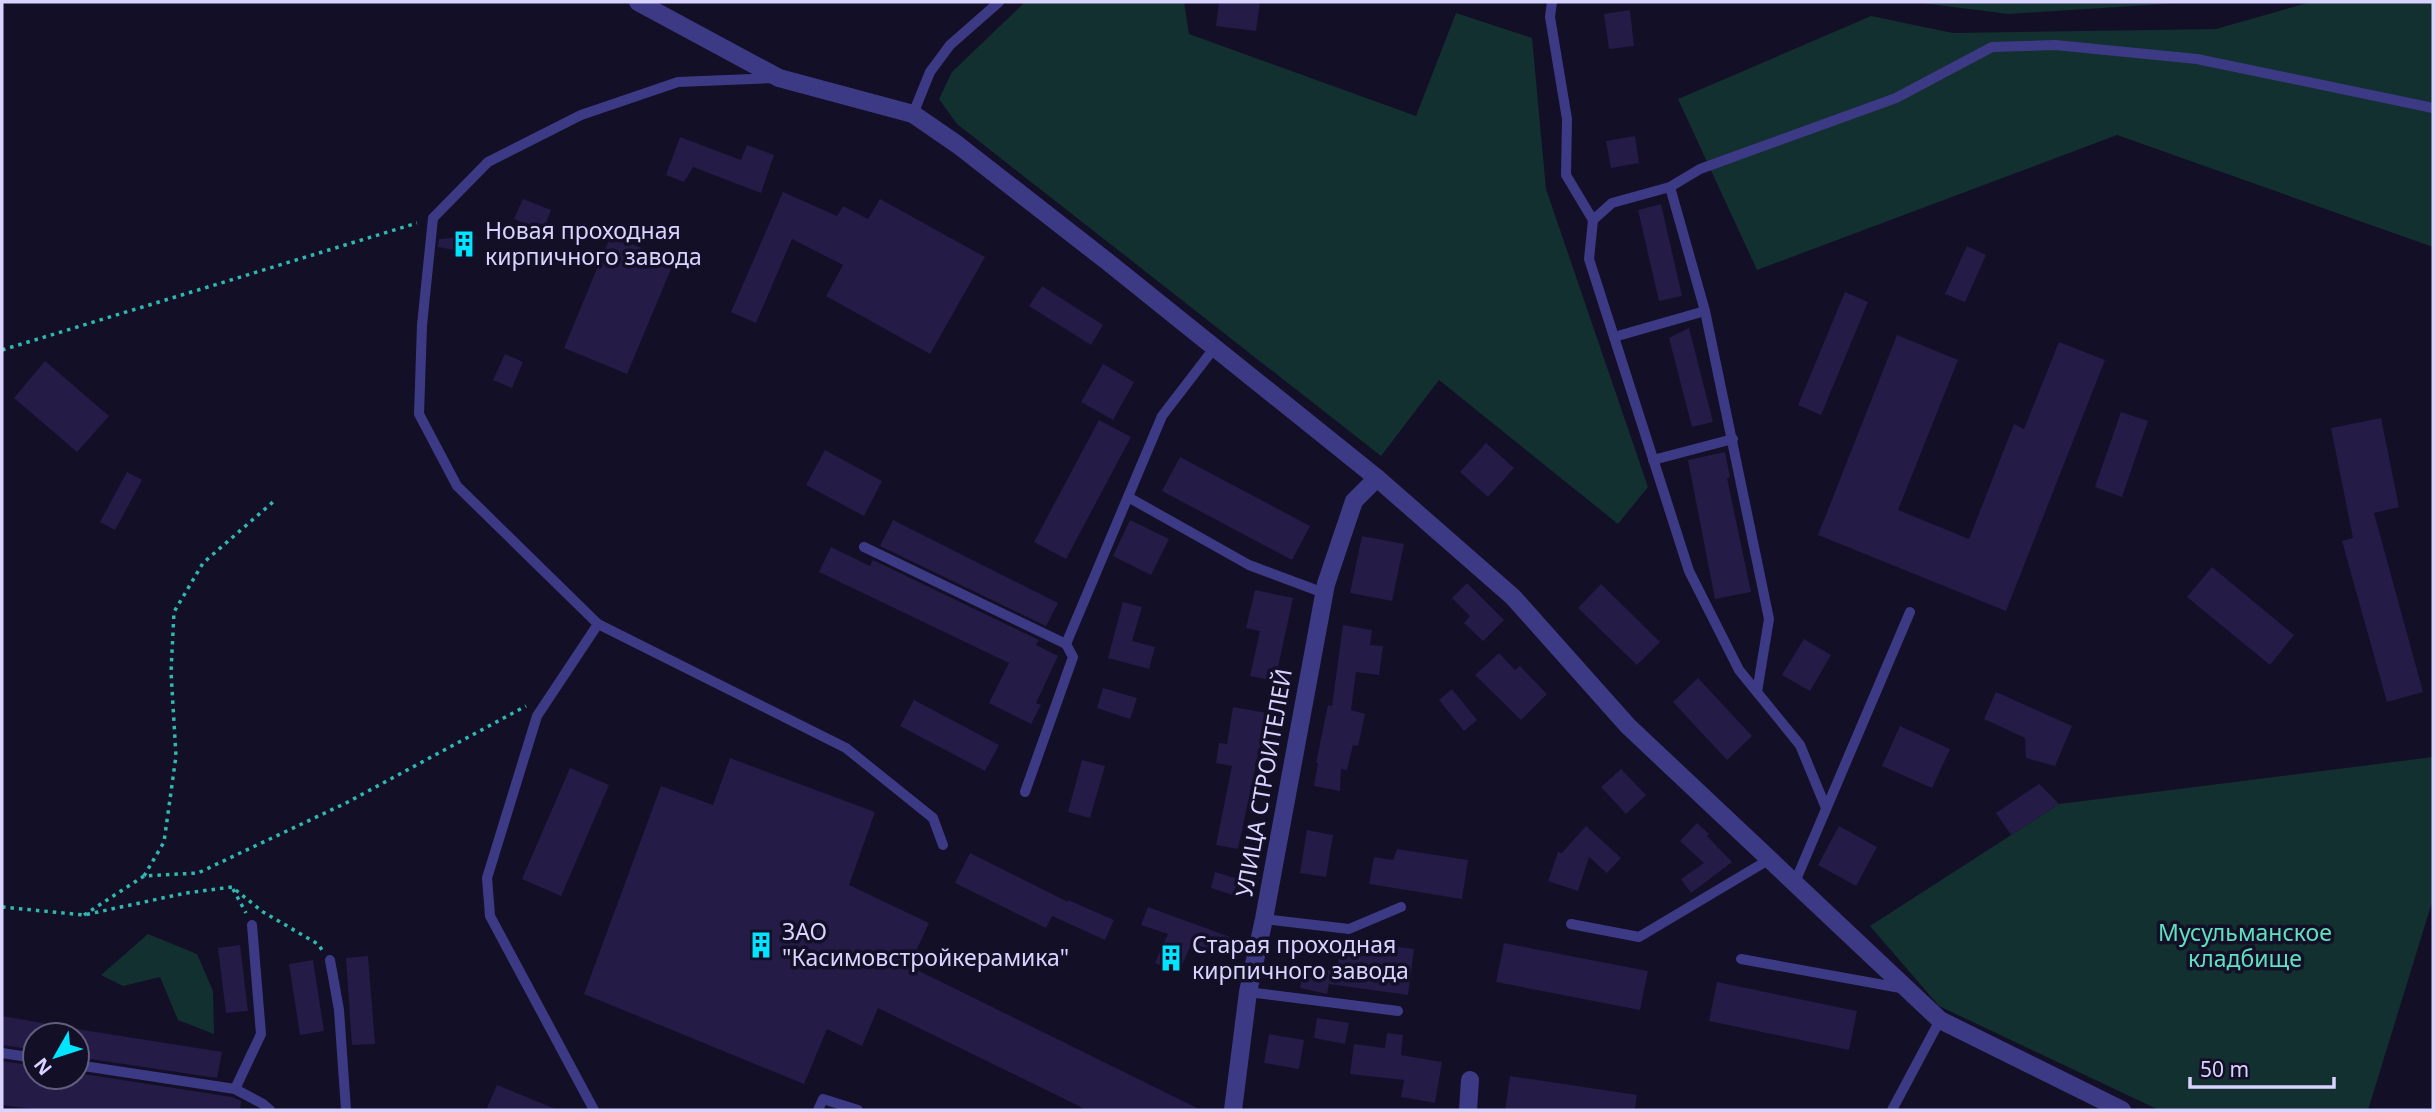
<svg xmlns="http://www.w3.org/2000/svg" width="2435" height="1112" viewBox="0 0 2435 1112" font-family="'Noto Sans',sans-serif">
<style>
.green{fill:#12302f}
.building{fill:#241b47}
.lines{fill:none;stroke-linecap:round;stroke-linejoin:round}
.path{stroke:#2fb8b0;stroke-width:3.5;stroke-dasharray:3.5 5;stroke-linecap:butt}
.service{stroke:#3d3a85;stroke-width:10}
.minor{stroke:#3d3a85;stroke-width:18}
.labels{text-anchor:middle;stroke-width:7;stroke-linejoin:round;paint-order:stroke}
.poi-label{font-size:23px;fill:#d9d4ff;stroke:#130f26;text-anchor:start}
.street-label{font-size:23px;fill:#d9d4ff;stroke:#130f26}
.park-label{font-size:23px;fill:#5fe0c0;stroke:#130f26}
</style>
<rect width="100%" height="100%" fill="#130f26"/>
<g class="green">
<path d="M1025 2H1184L1189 34 1416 116 1456 13 1532 38 1546 189 1648 487 1618 524 1439 380 1381 456 957 124 939 99 952 72Z"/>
<path d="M1914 2H2195L2008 14Z"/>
<path d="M2311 2H2433V247L2117 135 1757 270 1678 99 1871 16 1953 33 2216 29Z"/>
<path d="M2433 757V899L2368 1110H2159L1939 1006 1870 926 2059 804Z"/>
<path d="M148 934 197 954 213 991 214 1034 178 1020 160 977 123 986 101 975Z"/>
</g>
<g class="building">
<path d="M1219 2H1260L1256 31 1216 26Z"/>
<path d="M1630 10 1634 46 1609 49 1604 14Z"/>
<path d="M1635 136 1639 163 1611 168 1606 141Z"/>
<path d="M680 137 741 160 747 145 774 155 761 193 693 167 684 182 666 175Z"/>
<path d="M783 192 837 216 843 206 868 219 880 199 985 257 930 354 826 296 843 265 792 239 756 323 731 312Z"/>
<path d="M523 199 551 210 543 231 514 219Z"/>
<path d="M1661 204 1682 296 1659 301 1638 210Z"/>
<path d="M611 235 674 262 627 374 564 348Z"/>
<path d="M476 236 473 253 438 247 439 239Z"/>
<path d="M1967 246 1986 255 1965 302 1945 294Z"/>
<path d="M1042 286 1103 325 1091 345 1029 306Z"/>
<path d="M1845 292 1868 302 1821 415 1798 405Z"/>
<path d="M1689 328 1713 422 1692 427 1669 338Z"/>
<path d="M1897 335 1958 360 1898 510 1969 539 2014 424 2024 429 2059 342 2105 360 2006 611 1818 535Z"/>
<path d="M505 354 523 362 512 388 493 380Z"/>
<path d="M45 361 109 416 77 452 14 398Z"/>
<path d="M1103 364 1134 382 1113 420 1081 402Z"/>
<path d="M2121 412 2148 421 2122 497 2095 487Z"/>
<path d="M2381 418 2399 507 2374 513 2423 692 2387 702 2342 541 2353 538 2331 428Z"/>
<path d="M1099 420 1131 437 1066 559 1034 542Z"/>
<path d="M1486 443 1514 468 1488 497 1460 472Z"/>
<path d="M825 450 882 481 864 516 806 485Z"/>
<path d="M1725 452 1730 477 1727 478 1751 592 1715 599 1688 460Z"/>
<path d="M1180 457 1310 526 1292 560 1162 491Z"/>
<path d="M127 472 142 480 115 530 100 522Z"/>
<path d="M893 520 1058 603 1046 626 880 546Z"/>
<path d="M1130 520 1169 539 1151 575 1113 556Z"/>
<path d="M1362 536 1404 544 1392 601 1350 593Z"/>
<path d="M831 547 870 566 873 560 1039 640 1036 645 1058 656 1036 703 1041 705 1031 724 989 703 1009 663 819 572Z"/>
<path d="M2212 567 2294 635 2270 665 2187 597Z"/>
<path d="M1467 583 1504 620 1483 641 1464 623 1470 616 1452 598Z"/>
<path d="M1601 584 1660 642 1637 665 1578 608Z"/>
<path d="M1255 590 1293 598 1275 681 1250 676 1260 631 1246 628Z"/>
<path d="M1123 602 1142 607 1132 641 1155 647 1149 669 1108 658Z"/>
<path d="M1343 625 1372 630 1370 645 1383 646 1379 675 1356 672 1351 710 1365 714 1358 746 1353 745 1347 770 1341 769 1340 791 1314 786 1318 763H1316L1328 705 1332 706Z"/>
<path d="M1804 639 1831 655 1810 691 1782 675Z"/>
<path d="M1499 653 1515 670 1520 666 1547 694 1521 720 1475 675Z"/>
<path d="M1698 678 1752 736 1727 760 1673 702Z"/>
<path d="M1103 688 1137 698 1130 719 1097 708Z"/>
<path d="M1452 689 1477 720 1464 731 1439 700Z"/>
<path d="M1996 692 2072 726 2055 766 2026 758 2025 738 1984 719Z"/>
<path d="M914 700 999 745 985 771 900 726Z"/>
<path d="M1233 707 1267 713 1238 849 1216 845 1232 766 1216 763 1219 743 1227 744Z"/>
<path d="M1900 726 1950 749 1932 788 1882 766Z"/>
<path d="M730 758 875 812 849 885 929 923 909 966 1201 1110H1087L878 1008 862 1046 827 1029 804 1084 584 994 661 786 713 805Z"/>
<path d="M1082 760 1105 766 1090 818 1068 812Z"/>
<path d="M570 768 609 785 561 896 522 879Z"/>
<path d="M1621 769 1646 795 1626 814 1601 787Z"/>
<path d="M2039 784 2059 804 2011 835 1996 813Z"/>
<path d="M1697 823 1709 834 1707 836 1732 862 1691 893 1681 879 1704 863 1680 841Z"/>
<path d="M1586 826 1621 858 1607 873 1589 857 1578 891 1548 881 1558 852 1562 853Z"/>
<path d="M1839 826 1877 847 1856 886 1818 865Z"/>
<path d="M1307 830 1333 835 1326 877 1300 873Z"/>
<path d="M1397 849 1468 860 1462 899 1369 884 1374 857 1393 860Z"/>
<path d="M970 853 1068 902V900L1114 920 1105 940 1052 916 1046 928 955 883Z"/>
<path d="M1215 872 1238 879 1233 895 1211 888Z"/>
<path d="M1148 907 1230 937 1223 955 1192 943 1178 973 1155 963 1168 934 1141 925Z"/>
<path d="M1341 940 1414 949 1408 995 1329 984 1327 994 1300 988 1305 965 1337 972Z"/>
<path d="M1504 943 1648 971 1640 1010 1496 982Z"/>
<path d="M240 945 248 1011 226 1013 218 948Z"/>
<path d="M368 956 375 1044 352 1045 346 958Z"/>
<path d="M313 960 324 1031 300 1035 289 964Z"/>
<path d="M1717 982 1857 1011 1849 1050 1709 1021Z"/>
<path d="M2 1016 65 1027 64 1035H35V1050L2 1045Z"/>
<path d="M1317 1018 1349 1023 1345 1044 1314 1038Z"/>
<path d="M77 1029 222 1052 217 1078 77 1057Z"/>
<path d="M1387 1033 1403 1035 1401 1055 1442 1062 1435 1103 1401 1097 1404 1080 1350 1074 1354 1044 1385 1048Z"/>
<path d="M1269 1034 1304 1040 1299 1069 1264 1063Z"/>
<path d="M2 1061 35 1066V1077H77V1073L232 1097 241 1101 240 1110H41L2 1105Z"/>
<path d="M1510 1076 1637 1095 1635 1110H1505Z"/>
<path d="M497 1085 558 1110H486Z"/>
</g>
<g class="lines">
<g class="path">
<path d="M2 350 417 223"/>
<path d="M144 876 164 842 176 756 171 672 174 612 203 563 273 502"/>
<path d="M233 889 246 913"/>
<path d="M2 907 84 915 186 893 232 887 263 912 318 944 322 950"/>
<path d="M84 915 144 876 198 873 346 803 526 706"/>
</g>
<g class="service">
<path d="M1552 2 1550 17 1567 119 1566 175 1593 220"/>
<path d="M774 78 678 82 581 115 488 162 433 218 422 325 419 414 457 486 598 624 846 748 933 818 943 845"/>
<path d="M913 114 930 72 950 45 999 2"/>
<path d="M1670 187 1705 311 1769 619 1757 692"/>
<path d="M1614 337 1705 311"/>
<path d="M1653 460 1733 439"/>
<path d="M1128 497 1249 565 1324 593"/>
<path d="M864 547 1066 644 1162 416 1215 347"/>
<path d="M1025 792 1073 657 1066 644"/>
<path d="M1826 808 1800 745 1739 670 1689 571 1589 259 1593 220 1612 203 1670 187 1700 169 1896 98 1992 47 2055 45 2197 59 2433 108"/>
<path d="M1795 882 1910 612"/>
<path d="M1264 919 1349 929 1401 907"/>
<path d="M1571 924 1639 937 1770 859"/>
<path d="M1741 959 1906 989"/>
<path d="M330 960 339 1010 346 1110"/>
<path d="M1248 992 1398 1011"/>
<path d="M2 1053 35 1058"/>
<path d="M77 1065 235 1089 263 1104 270 1110"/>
<path d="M235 1089 261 1034 252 925"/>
<path d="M594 1110 490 916 487 878 537 716 598 624"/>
<path d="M818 1110 823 1099 858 1110"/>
<path d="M1892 1110 1940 1020"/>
</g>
<g class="minor">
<path d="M638 2 779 78 913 114 958 145 1108 262 1377 478 1513 597 1628 726 1940 1020 2122 1110"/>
<path d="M1233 1110 1248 992 1264 919 1326 584 1354 501 1377 478"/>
<path d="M1468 1110 1470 1080"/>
</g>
</g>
<defs>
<g id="building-bare" transform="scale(2.1)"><path d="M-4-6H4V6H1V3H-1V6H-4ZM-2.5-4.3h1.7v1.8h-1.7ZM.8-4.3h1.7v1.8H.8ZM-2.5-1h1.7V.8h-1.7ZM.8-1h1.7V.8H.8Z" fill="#00e5ff" stroke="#130f26" stroke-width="2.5" paint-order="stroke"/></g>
</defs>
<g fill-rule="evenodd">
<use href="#building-bare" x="464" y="244"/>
<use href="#building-bare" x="761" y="945"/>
<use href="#building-bare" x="1171" y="958"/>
</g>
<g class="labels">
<g class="poi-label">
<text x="485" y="239">Новая проходная<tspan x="485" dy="26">кирпичного завода</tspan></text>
<text x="782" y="940">ЗАО<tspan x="782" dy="26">"Касимовстройкерамика"</tspan></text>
<text x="1192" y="953">Старая проходная<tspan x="1192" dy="26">кирпичного завода</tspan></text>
</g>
<g class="street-label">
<text transform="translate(1264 783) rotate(-80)" y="8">УЛИЦА СТРОИТЕЛЕЙ</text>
</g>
<g class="park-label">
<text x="2245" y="941">Мусульманское<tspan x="2245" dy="26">кладбище</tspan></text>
</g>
</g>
<rect width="2435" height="1112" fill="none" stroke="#d9d4ff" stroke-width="7"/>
<g transform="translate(56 1056) rotate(231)"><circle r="33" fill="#130f26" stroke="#625e7d" stroke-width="2"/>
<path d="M0-5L12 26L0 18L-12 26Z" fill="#00e5ff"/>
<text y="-10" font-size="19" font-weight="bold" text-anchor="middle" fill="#d9d4ff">N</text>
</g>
<path d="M2190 1077v10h144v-10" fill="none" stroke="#d9d4ff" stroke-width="3.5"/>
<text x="2200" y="1077" font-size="21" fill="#d9d4ff" stroke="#130f26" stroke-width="5" paint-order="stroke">50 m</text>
</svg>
